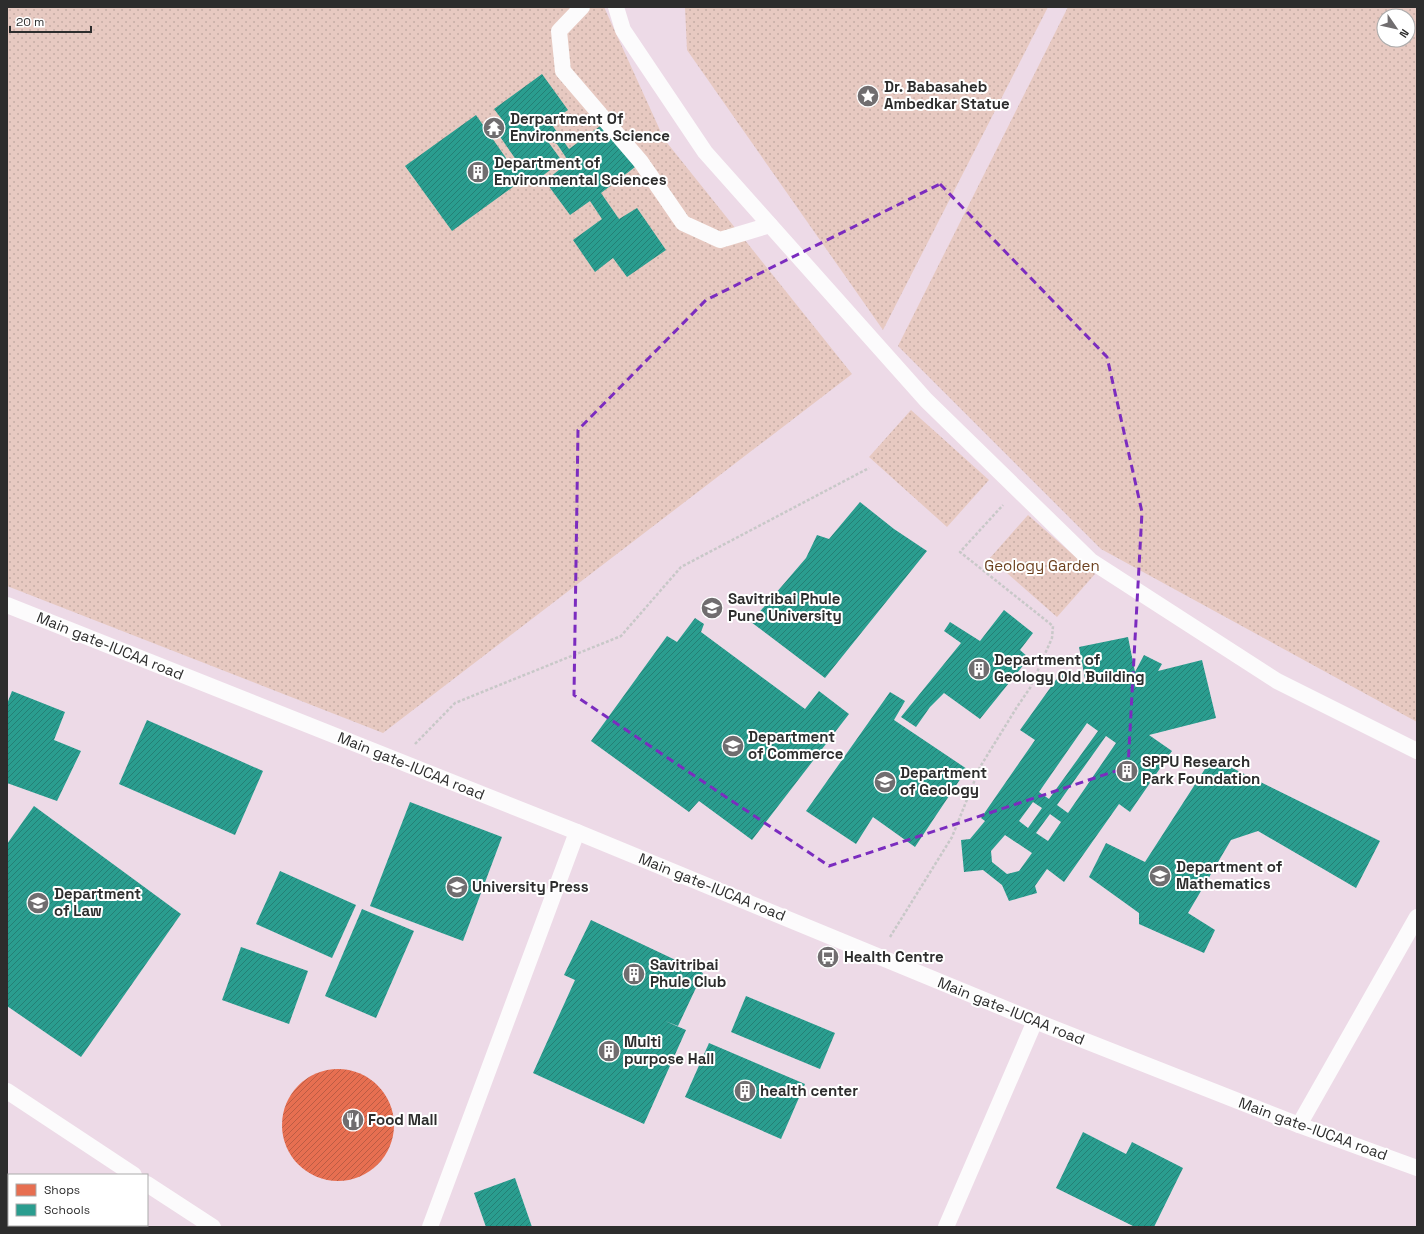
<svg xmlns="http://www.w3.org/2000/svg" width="1424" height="1234" viewBox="0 0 1424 1234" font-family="'Space Grotesk',sans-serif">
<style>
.education{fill:#eddae7;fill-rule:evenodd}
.grass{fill:url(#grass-dots);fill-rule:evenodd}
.shops{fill:url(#shops-hatch)}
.schools{fill:url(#schools-hatch);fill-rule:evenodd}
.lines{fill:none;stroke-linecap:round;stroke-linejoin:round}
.path{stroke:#c8c8c8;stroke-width:2.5;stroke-dasharray:3 2;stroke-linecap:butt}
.lane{stroke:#fcfbfc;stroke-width:16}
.marked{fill:none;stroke:#7b2cbf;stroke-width:3;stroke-dasharray:8 5;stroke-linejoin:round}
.labels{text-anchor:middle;stroke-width:4;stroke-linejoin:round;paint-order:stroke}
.poi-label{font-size:15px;font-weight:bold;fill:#2d2d2d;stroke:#fff;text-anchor:start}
.park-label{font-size:15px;fill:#6b3f1d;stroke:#fff}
.street-label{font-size:15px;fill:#2d2d2d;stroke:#fff}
</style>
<defs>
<pattern id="grass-dots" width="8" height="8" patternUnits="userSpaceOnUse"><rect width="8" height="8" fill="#e7c9c1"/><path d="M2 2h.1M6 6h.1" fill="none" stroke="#c6ada6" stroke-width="1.8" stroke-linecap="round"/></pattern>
<pattern id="shops-hatch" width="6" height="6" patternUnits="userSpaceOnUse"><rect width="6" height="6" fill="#e76f51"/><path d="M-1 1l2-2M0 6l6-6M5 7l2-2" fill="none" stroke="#bc5c44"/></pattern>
<pattern id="schools-hatch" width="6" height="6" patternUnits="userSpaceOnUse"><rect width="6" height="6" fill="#2a9d8f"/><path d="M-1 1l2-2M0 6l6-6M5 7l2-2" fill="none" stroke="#248075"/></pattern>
</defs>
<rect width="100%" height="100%" fill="#ebe4ea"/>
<path class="education" d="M7 7H1417V1227H7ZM1384 16H1408V40H1384ZM9 1175H147V1225H9Z"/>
<g class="grass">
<path d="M7 7H604L664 139 852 374 383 733 7 586Z"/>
<path d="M685 7H1048L883 330 687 50Z"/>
<path d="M1068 7H1417V722L1101 549 898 346ZM1384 16H1408V40H1384Z"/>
<path d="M911 410 989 480 947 527 869 457Z"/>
<path d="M1028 515 1095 574 1057 617 990 558Z"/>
</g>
<circle class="shops" cx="338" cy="1125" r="56"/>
<g class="schools">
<path d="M542 74 568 110 550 122 569 149 603 124 635 167 601 193 619 219 637 208 666 250 627 277 613 258 595 272 573 240 602 219 590 201 570 215 545 181 569 162 557 144 546 139 562 161 533 183 528 176 452 231 405 166 476 115 513 168 519 164 494 128 504 122 494 109Z"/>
<path d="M860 502 894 529 927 551 825 678 751 622 806 558 817 535 829 539Z"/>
<path d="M1004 610 1033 633 1020 650 1029 658 980 719 944 693 930 707 916 727 901 717 961 643 944 631 950 622 980 641Z"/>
<path d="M695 618 704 624 701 632 805 709 819 691 849 714 752 840 699 801 689 812 591 741 667 636 677 642Z"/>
<path d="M1128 637 1135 672 1144 655 1162 664 1158 671 1202 660 1216 718 1149 735 1172 751 1130 812 1119 804 1064 882 1047 869 1035 886 1037 893 1009 901 1002 885 983 870 964 872 961 840 970 839 985 821 981 818 1035 740 1020 730 1063 670 1086 684 1079 647ZM1087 723 1098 731 1049 799 1039 792ZM1106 736 1116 743 1068 813 1057 805ZM1033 802 1042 808 1028 828 1019 821ZM1050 814 1061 822 1048 841 1036 833ZM1005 835 1032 853 1019 871 1007 874 992 862 991 851Z"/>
<path d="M12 691 65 712 54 740 81 751 57 801 7 783V704Z"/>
<path d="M890 692 905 701 894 720 967 769 915 847 873 817 856 844 806 811Z"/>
<path d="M147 720 263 771 235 835 119 784Z"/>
<path d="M1212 758 1380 841 1356 888 1258 831 1231 840 1188 913 1215 930 1204 953 1139 924V913L1089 877 1106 843 1145 862Z"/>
<path d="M410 802 502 837 463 941 370 906Z"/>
<path d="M34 806 181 914 81 1057 7 1006V844Z"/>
<path d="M280 871 356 905 332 958 256 924Z"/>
<path d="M362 909 414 931 376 1018 325 996Z"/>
<path d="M591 920 703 973 678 1026 665 1021 686 1030 644 1124 533 1073 575 980 564 975Z"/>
<path d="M241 947 308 971 289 1024 222 1000Z"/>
<path d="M746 996 835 1033 820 1069 731 1032Z"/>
<path d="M709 1043 805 1084 781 1139 685 1097Z"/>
<path d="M1083 1132 1126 1154 1132 1142 1183 1168 1154 1227H1135L1056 1188Z"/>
<path d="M515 1178 532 1227H486L474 1193Z"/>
</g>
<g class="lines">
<g class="path">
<path d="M415 744 455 703 621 636 681 567 869 468"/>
<path d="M890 937 952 837 980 767 1017 707 1030 688 1052 638 1053 626 960 552 1003 505"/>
</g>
<g class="lane">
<path d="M582 7 559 31 563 71 641 162 683 223 720 240 770 225"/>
<path d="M616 7 623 30 705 152 926 400 1091 561 1277 681 1417 751"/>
<path d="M7 605 577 832 1035 1021 1299 1125 1417 1168"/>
<path d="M7 1091 134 1175"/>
<path d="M1299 1125 1417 917"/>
<path d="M147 1184 213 1227"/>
<path d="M430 1227 577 832"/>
<path d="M946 1227 1035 1021"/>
</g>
</g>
<path class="marked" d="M940 184 1107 357 1142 512 1128 767 829 866 574 695 578 430 706 300Z"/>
<defs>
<g id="sight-disc" transform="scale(1.15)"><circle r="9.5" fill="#706d6f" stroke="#fff"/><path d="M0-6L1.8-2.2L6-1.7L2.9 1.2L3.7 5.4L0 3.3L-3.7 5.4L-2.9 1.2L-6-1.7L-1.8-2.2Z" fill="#fff"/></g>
<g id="temple-disc" transform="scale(1.15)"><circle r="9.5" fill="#706d6f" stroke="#fff"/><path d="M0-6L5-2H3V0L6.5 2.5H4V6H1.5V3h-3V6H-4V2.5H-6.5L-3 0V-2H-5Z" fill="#fff"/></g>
<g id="building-disc" transform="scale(1.15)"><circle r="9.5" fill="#706d6f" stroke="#fff"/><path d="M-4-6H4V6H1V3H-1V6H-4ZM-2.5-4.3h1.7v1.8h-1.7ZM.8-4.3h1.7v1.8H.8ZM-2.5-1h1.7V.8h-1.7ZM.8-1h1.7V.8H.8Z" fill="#fff"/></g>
<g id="university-disc" transform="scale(1.15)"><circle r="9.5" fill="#706d6f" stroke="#fff"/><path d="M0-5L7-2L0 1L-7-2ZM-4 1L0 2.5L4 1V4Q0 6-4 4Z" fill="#fff"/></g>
<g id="bus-disc" transform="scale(1.15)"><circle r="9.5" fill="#706d6f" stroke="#fff"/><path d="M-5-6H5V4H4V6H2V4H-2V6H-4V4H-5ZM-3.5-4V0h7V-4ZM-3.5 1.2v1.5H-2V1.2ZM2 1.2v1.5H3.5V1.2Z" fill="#fff"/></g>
<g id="restaurant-disc" transform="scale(1.15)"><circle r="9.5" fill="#706d6f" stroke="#fff"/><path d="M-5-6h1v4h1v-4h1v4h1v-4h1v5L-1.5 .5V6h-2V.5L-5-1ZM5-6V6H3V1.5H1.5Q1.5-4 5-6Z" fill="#fff"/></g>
</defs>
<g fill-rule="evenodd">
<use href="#sight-disc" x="868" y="96"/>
<use href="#temple-disc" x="494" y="128"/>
<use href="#building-disc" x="478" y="172"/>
<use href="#university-disc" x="712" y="608"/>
<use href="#building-disc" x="979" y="669"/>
<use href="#university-disc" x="733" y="746"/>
<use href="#building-disc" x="1127" y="771"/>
<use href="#university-disc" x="885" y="782"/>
<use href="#university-disc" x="1160" y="876"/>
<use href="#university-disc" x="457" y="887"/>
<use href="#university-disc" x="38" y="903"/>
<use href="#bus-disc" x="828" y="957"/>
<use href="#building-disc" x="634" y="974"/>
<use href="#building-disc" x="609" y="1051"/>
<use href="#building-disc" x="745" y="1091"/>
<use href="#restaurant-disc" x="353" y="1120"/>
</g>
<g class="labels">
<g class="poi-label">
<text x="884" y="92">Dr. Babasaheb<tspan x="884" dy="17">Ambedkar Statue</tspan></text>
<text x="510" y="124">Derpartment Of<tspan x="510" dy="17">Environments Science</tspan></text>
<text x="494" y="168">Department of<tspan x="494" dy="17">Environmental Sciences</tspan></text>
<text x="728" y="604">Savitribai Phule<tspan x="728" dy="17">Pune University</tspan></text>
<text x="994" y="665">Department of<tspan x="994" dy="17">Geology Old Building</tspan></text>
<text x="748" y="742">Department<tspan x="748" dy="17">of Commerce</tspan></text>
<text x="1142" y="767">SPPU Research<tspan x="1142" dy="17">Park Foundation</tspan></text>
<text x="900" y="778">Department<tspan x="900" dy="17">of Geology</tspan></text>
<text x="1176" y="872">Department of<tspan x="1176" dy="17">Mathematics</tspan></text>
<text x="472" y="892">University Press</text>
<text x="54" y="899">Department<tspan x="54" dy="17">of Law</tspan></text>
<text x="844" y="962">Health Centre</text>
<text x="650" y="970">Savitribai<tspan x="650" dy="17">Phule Club</tspan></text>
<text x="624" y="1047">Multi<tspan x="624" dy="17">purpose Hall</tspan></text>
<text x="760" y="1096">health center</text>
<text x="368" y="1125">Food Mall</text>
</g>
<g class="park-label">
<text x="1042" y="571">Geology Garden</text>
</g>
<g class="street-label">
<text transform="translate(110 646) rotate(22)" y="5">Main gate-IUCAA road</text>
<text transform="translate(411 766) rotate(22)" y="5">Main gate-IUCAA road</text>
<text transform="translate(712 887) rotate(22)" y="5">Main gate-IUCAA road</text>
<text transform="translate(1011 1011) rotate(22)" y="5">Main gate-IUCAA road</text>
<text transform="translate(1313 1129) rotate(20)" y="5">Main gate-IUCAA road</text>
</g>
</g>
<rect width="1424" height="1234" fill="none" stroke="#2d2d2d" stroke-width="16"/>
<rect x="8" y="1174" width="140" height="52" fill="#ffffff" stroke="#ababab"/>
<rect x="16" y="1184" width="20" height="12" fill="#e76f51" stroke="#ababab"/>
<text x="44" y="1194" font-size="12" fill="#2d2d2d">Shops</text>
<rect x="16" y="1204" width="20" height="12" fill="#2a9d8f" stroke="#ababab"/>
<text x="44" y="1214" font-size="12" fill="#2d2d2d">Schools</text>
<g transform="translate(1396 28) rotate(124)"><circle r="19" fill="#ffffff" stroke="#ababab"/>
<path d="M0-3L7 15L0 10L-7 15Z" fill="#706d6f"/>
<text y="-6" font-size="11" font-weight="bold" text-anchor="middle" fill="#2d2d2d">N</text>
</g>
<path d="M10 26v6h81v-6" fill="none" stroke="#2d2d2d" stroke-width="2"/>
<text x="16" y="26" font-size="12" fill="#2d2d2d" stroke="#ffffff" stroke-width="3" paint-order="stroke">20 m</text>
</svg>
